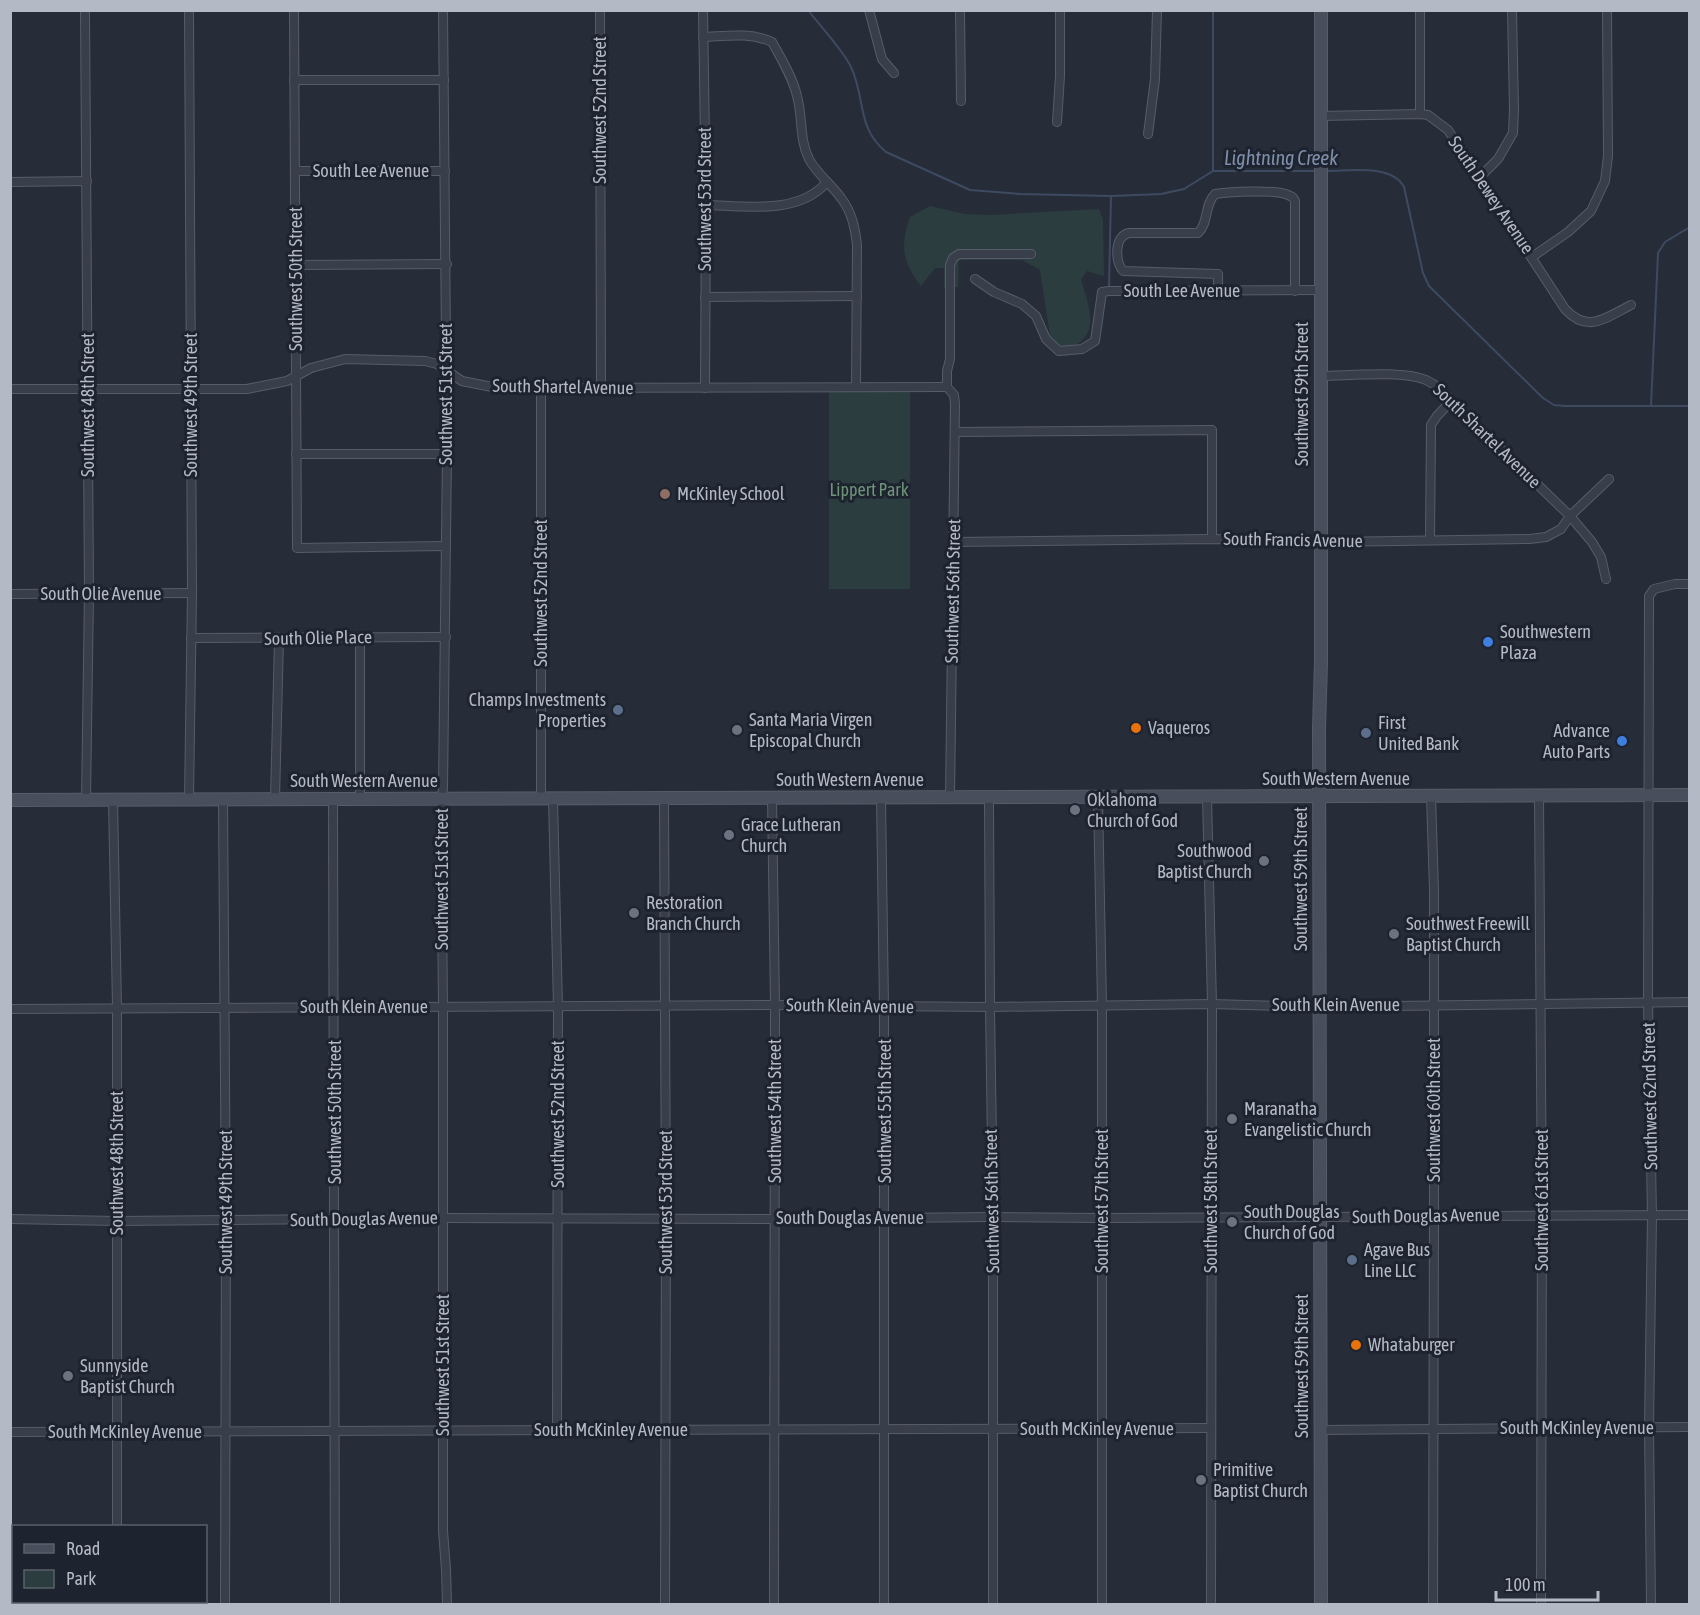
<svg xmlns="http://www.w3.org/2000/svg" width="1700" height="1615" viewBox="0 0 1700 1615" font-family="'Asap Condensed',sans-serif">
<style>
.green{fill:#2b3d3e}
.lines{fill:none;stroke-linecap:round;stroke-linejoin:round}
.stream{stroke:#3d4a60;stroke-width:2}
.street-casing{stroke:#575d68;stroke-width:10}
.secondary-casing{stroke:#575d68;stroke-width:14}
.street{stroke:#393f4a;stroke-width:8}
.secondary{stroke:#484e5c;stroke-width:12}
.education-dot{fill:#8d6e63;stroke:#1e242f;stroke-width:2}
.shop-dot{fill:#3f7fe0;stroke:#1e242f;stroke-width:2}
.service-dot{fill:#5c6f8a;stroke:#1e242f;stroke-width:2}
.food-dot{fill:#e8710a;stroke:#1e242f;stroke-width:2}
.worship-dot{fill:#6b7280;stroke:#1e242f;stroke-width:2}
.labels{text-anchor:middle;stroke-width:6;stroke-linejoin:round;paint-order:stroke}
.street-label{font-size:18px;fill:#b4bac5;stroke:#1e242f}
.park-label{font-size:18px;fill:#6e9479;stroke:#1e242f}
.poi-label{font-size:18px;fill:#b4bac5;stroke:#1e242f;text-anchor:start}
.water-label{font-size:20px;font-style:italic;fill:#7f8eaa;stroke:#1e242f}
</style>
<rect width="100%" height="100%" fill="#262d39"/>
<g class="green">
<path d="M930 206 964 214 991 215 1099 209 1103 220 1104 276 1087 271 1081 279C1088 305 1103 336 1068 348L1059 344 1050 336 1040 270 1022 260H959L958 287 944 288V268H935L921 286C902 261 900 247 910 217Z"/>
<rect x="829" y="391" width="81" height="198"/>
</g>
<g class="lines">
<g class="stream">
<path d="M808 10C820 26 843 50 851 67 866 99 856 127 886 152L970 190 1020 194 1111 196 1161 194 1184 189 1213 171H1317"/>
<path d="M1213 10V171"/>
<path d="M1326 171C1350 171 1392 164 1404 187L1423 273 1429 286 1543 398 1554 405 1565 406H1690"/>
<path d="M1109 288 1111 196"/>
<path d="M1651 406 1658 253 1665 242 1690 227"/>
</g>
<g class="street-casing">
<g id="street">
<path d="M85 10 89 593 86 800"/>
<path d="M189 10 192 593 189 800"/>
<path d="M294 10 297 548 446 546"/>
<path d="M443 10 447 454 443 787 441 811 443 1007V1531L446 1569 447 1604"/>
<path d="M600 10 601 389"/>
<path d="M703 10 706 205 705 388"/>
<path d="M869 10 882 59 894 73"/>
<path d="M960 10 961 101"/>
<path d="M1420 10V114"/>
<path d="M703 37C727 36 750 32 772 42 781 58 793 78 797 96 803 117 799 139 809 159 817 174 831 184 841 198 852 212 855 228 857 245L856 387"/>
<path d="M294 80H444"/>
<path d="M1320 116 1420 114 1428 115 1448 130 1565 309C1588 334 1605 318 1631 305"/>
<path d="M1057 122 1060 76V10"/>
<path d="M1148 134 1155 79 1157 10"/>
<path d="M296 171H445"/>
<path d="M1479 178 1498 159 1513 133 1514 110 1512 10"/>
<path d="M10 182 87 181"/>
<path d="M706 205C745 206 798 215 826 183"/>
<path d="M1532 257 1568 232 1591 211 1605 181 1608 156 1607 10"/>
<path d="M296 265 447 264"/>
<path d="M975 279 994 292 1022 304 1036 316 1046 339 1059 351 1082 349 1095 341 1102 292 1109 291 1320 290"/>
<path d="M1218 291V274L1123 271C1115 261 1114 236 1129 233H1198C1209 223 1204 205 1215 194 1229 192 1276 189 1288 195 1293 197 1293 197 1295 201V291"/>
<path d="M705 297 857 296"/>
<path d="M1320 376C1347 376 1402 370 1426 380 1437 385 1444 391 1451 401L1570 516 1592 542 1601 557 1606 579"/>
<path d="M947 387 954 395 955 404 950 798"/>
<path d="M947 387V371L950 359V265L953 258 959 254H1031"/>
<path d="M10 389H247L287 381 311 368 345 359 425 361 437 364 462 381 497 388 947 387"/>
<path d="M955 432 1212 430V539"/>
<path d="M296 454H447"/>
<path d="M1430 540 1431 425 1437 416 1451 401"/>
<path d="M954 542 1212 539 1331 542 1530 539 1546 537 1561 529 1570 516 1609 479"/>
<path d="M10 594 192 593"/>
<path d="M360 637V799"/>
<path d="M191 638 446 637"/>
<path d="M1431 796 1434 890V1216L1433 1604"/>
<path d="M1539 796 1542 1215 1541 1604"/>
<path d="M1207 797 1212 1004 1211 1604"/>
<path d="M772 798 775 1005 774 1604"/>
<path d="M881 798 884 1006V1604"/>
<path d="M989 798 990 1007 993 1211V1604"/>
<path d="M1098 798 1102 1005V1604"/>
<path d="M275 799 279 639"/>
<path d="M333 799 335 1604"/>
<path d="M541 799V388"/>
<path d="M553 799 558 1006 557 1430"/>
<path d="M664 799 666 1212 665 1604"/>
<path d="M113 800 117 1007V1526"/>
<path d="M223 800 226 1220 225 1604"/>
<path d="M10 1009 775 1005 990 1007 1212 1004 1319 1007 1690 1002"/>
<path d="M10 1219 117 1221 444 1218 775 1219 993 1217 1102 1218 1690 1215"/>
<path d="M1320 1430 1690 1427"/>
<path d="M10 1432 1211 1428"/>
<path d="M117 1602V1604"/>
<path d="M1651 1604 1649 1427 1652 1215 1648 1002 1649 603V596L1654 589 1675 584H1690"/>
</g>
</g>
<g class="secondary-casing">
<g id="secondary">
<path d="M10 800 1690 795"/>
<path d="M1321 1604 1319 728 1321 662V10"/>
</g>
</g>
<use href="#street" class="street"/>
<use href="#secondary" class="secondary"/>
</g>
<circle class="education-dot" cx="665" cy="494" r="6"/>
<g class="shop-dot">
<circle cx="1488" cy="642" r="6"/>
<circle cx="1622" cy="741" r="6"/>
</g>
<g class="service-dot">
<circle cx="618" cy="710" r="6"/>
<circle cx="1366" cy="733" r="6"/>
<circle cx="1352" cy="1260" r="6"/>
</g>
<g class="food-dot">
<circle cx="1136" cy="728" r="6"/>
<circle cx="1356" cy="1345" r="6"/>
</g>
<g class="worship-dot">
<circle cx="737" cy="730" r="6"/>
<circle cx="1075" cy="810" r="6"/>
<circle cx="729" cy="835" r="6"/>
<circle cx="1264" cy="861" r="6"/>
<circle cx="634" cy="913" r="6"/>
<circle cx="1394" cy="934" r="6"/>
<circle cx="1232" cy="1119" r="6"/>
<circle cx="1232" cy="1222" r="6"/>
<circle cx="68" cy="1376" r="6"/>
<circle cx="1201" cy="1480" r="6"/>
</g>
<g class="labels">
<g class="street-label">
<text transform="translate(600 110) rotate(-90)" y="6">Southwest 52nd Street</text>
<text x="371" y="177">South Lee Avenue</text>
<text transform="translate(1491 195) rotate(56)" y="6">South Dewey Avenue</text>
<text transform="translate(705 199) rotate(-90)" y="6">Southwest 53rd Street</text>
<text transform="translate(296 279) rotate(-90)" y="6">Southwest 50th Street</text>
<text x="1182" y="297">South Lee Avenue</text>
<text transform="translate(563 387) rotate(1)" y="6">South Shartel Avenue</text>
<text transform="translate(446 394) rotate(-90)" y="6">Southwest 51st Street</text>
<text transform="translate(1302 394) rotate(-90)" y="6">Southwest 59th Street</text>
<text transform="translate(88 405) rotate(-90)" y="6">Southwest 48th Street</text>
<text transform="translate(191 405) rotate(-90)" y="6">Southwest 49th Street</text>
<text transform="translate(1487 436) rotate(44)" y="6">South Shartel Avenue</text>
<text transform="translate(1293 540) rotate(1)" y="6">South Francis Avenue</text>
<text transform="translate(953 591) rotate(-89)" y="6">Southwest 56th Street</text>
<text transform="translate(541 593) rotate(-90)" y="6">Southwest 52nd Street</text>
<text x="101" y="600">South Olie Avenue</text>
<text transform="translate(318 638) rotate(-1)" y="6">South Olie Place</text>
<text x="1336" y="785">South Western Avenue</text>
<text x="850" y="786">South Western Avenue</text>
<text x="364" y="787">South Western Avenue</text>
<text transform="translate(442 879) rotate(-90)" y="6">Southwest 51st Street</text>
<text transform="translate(1301 879) rotate(-90)" y="6">Southwest 59th Street</text>
<text x="1336" y="1011">South Klein Avenue</text>
<text transform="translate(850 1006) rotate(1)" y="6">South Klein Avenue</text>
<text x="364" y="1013">South Klein Avenue</text>
<text transform="translate(1650 1096) rotate(-91)" y="6">Southwest 62nd Street</text>
<text transform="translate(1434 1110) rotate(-90)" y="6">Southwest 60th Street</text>
<text transform="translate(775 1111) rotate(-90)" y="6">Southwest 54th Street</text>
<text transform="translate(885 1111) rotate(-90)" y="6">Southwest 55th Street</text>
<text transform="translate(335 1112) rotate(-90)" y="6">Southwest 50th Street</text>
<text transform="translate(558 1114) rotate(-90)" y="6">Southwest 52nd Street</text>
<text transform="translate(117 1163) rotate(-90)" y="6">Southwest 48th Street</text>
<text transform="translate(1542 1200) rotate(-90)" y="6">Southwest 61st Street</text>
<text transform="translate(992 1201) rotate(-91)" y="6">Southwest 56th Street</text>
<text transform="translate(1102 1201) rotate(-90)" y="6">Southwest 57th Street</text>
<text transform="translate(1211 1201) rotate(-90)" y="6">Southwest 58th Street</text>
<text transform="translate(226 1202) rotate(-90)" y="6">Southwest 49th Street</text>
<text transform="translate(666 1202) rotate(-90)" y="6">Southwest 53rd Street</text>
<text transform="translate(1426 1216) rotate(-1)" y="6">South Douglas Avenue</text>
<text x="850" y="1224">South Douglas Avenue</text>
<text transform="translate(364 1219) rotate(-1)" y="6">South Douglas Avenue</text>
<text transform="translate(443 1365) rotate(-90)" y="6">Southwest 51st Street</text>
<text transform="translate(1302 1366) rotate(-90)" y="6">Southwest 59th Street</text>
<text x="1577" y="1434">South McKinley Avenue</text>
<text x="1097" y="1435">South McKinley Avenue</text>
<text x="611" y="1436">South McKinley Avenue</text>
<text x="125" y="1438">South McKinley Avenue</text>
</g>
<g class="park-label">
<text x="869" y="496">Lippert Park</text>
</g>
<g class="poi-label">
<text x="677" y="500">McKinley School</text>
<text x="1500" y="638">Southwestern<tspan x="1500" dy="21">Plaza</tspan></text>
<text x="606" y="706" text-anchor="end">Champs Investments<tspan x="606" dy="21">Properties</tspan></text>
<text x="749" y="726">Santa Maria Virgen<tspan x="749" dy="21">Episcopal Church</tspan></text>
<text x="1378" y="729">First<tspan x="1378" dy="21">United Bank</tspan></text>
<text x="1148" y="734">Vaqueros</text>
<text x="1610" y="737" text-anchor="end">Advance<tspan x="1610" dy="21">Auto Parts</tspan></text>
<text x="1087" y="806">Oklahoma<tspan x="1087" dy="21">Church of God</tspan></text>
<text x="741" y="831">Grace Lutheran<tspan x="741" dy="21">Church</tspan></text>
<text x="1252" y="857" text-anchor="end">Southwood<tspan x="1252" dy="21">Baptist Church</tspan></text>
<text x="646" y="909">Restoration<tspan x="646" dy="21">Branch Church</tspan></text>
<text x="1406" y="930">Southwest Freewill<tspan x="1406" dy="21">Baptist Church</tspan></text>
<text x="1244" y="1115">Maranatha<tspan x="1244" dy="21">Evangelistic Church</tspan></text>
<text x="1244" y="1218">South Douglas<tspan x="1244" dy="21">Church of God</tspan></text>
<text x="1364" y="1256">Agave Bus<tspan x="1364" dy="21">Line LLC</tspan></text>
<text x="1368" y="1351">Whataburger</text>
<text x="80" y="1372">Sunnyside<tspan x="80" dy="21">Baptist Church</tspan></text>
<text x="1213" y="1476">Primitive<tspan x="1213" dy="21">Baptist Church</tspan></text>
</g>
<g class="water-label">
<text x="1281" y="165">Lightning Creek</text>
</g>
</g>
<rect width="1700" height="1615" fill="none" stroke="#b4bac5" stroke-width="24"/>
<rect x="12" y="1525" width="195" height="78" fill="#1e242f" stroke="#5a606b" stroke-width="1.5"/>
<rect x="24" y="1544" width="30" height="9" fill="#484e5c" stroke="#5a606b" stroke-width="1.5"/>
<text x="66" y="1555" font-size="18" fill="#b4bac5">Road</text>
<rect x="24" y="1570" width="30" height="18" fill="#2b3d3e" stroke="#5a606b" stroke-width="1.5"/>
<text x="66" y="1585" font-size="18" fill="#b4bac5">Park</text>
<path d="M1496 1591v9h102v-9" fill="none" stroke="#b4bac5" stroke-width="3"/>
<text x="1505" y="1591" font-size="18" fill="#b4bac5" stroke="#1e242f" stroke-width="4.5" paint-order="stroke">100 m</text>
</svg>
